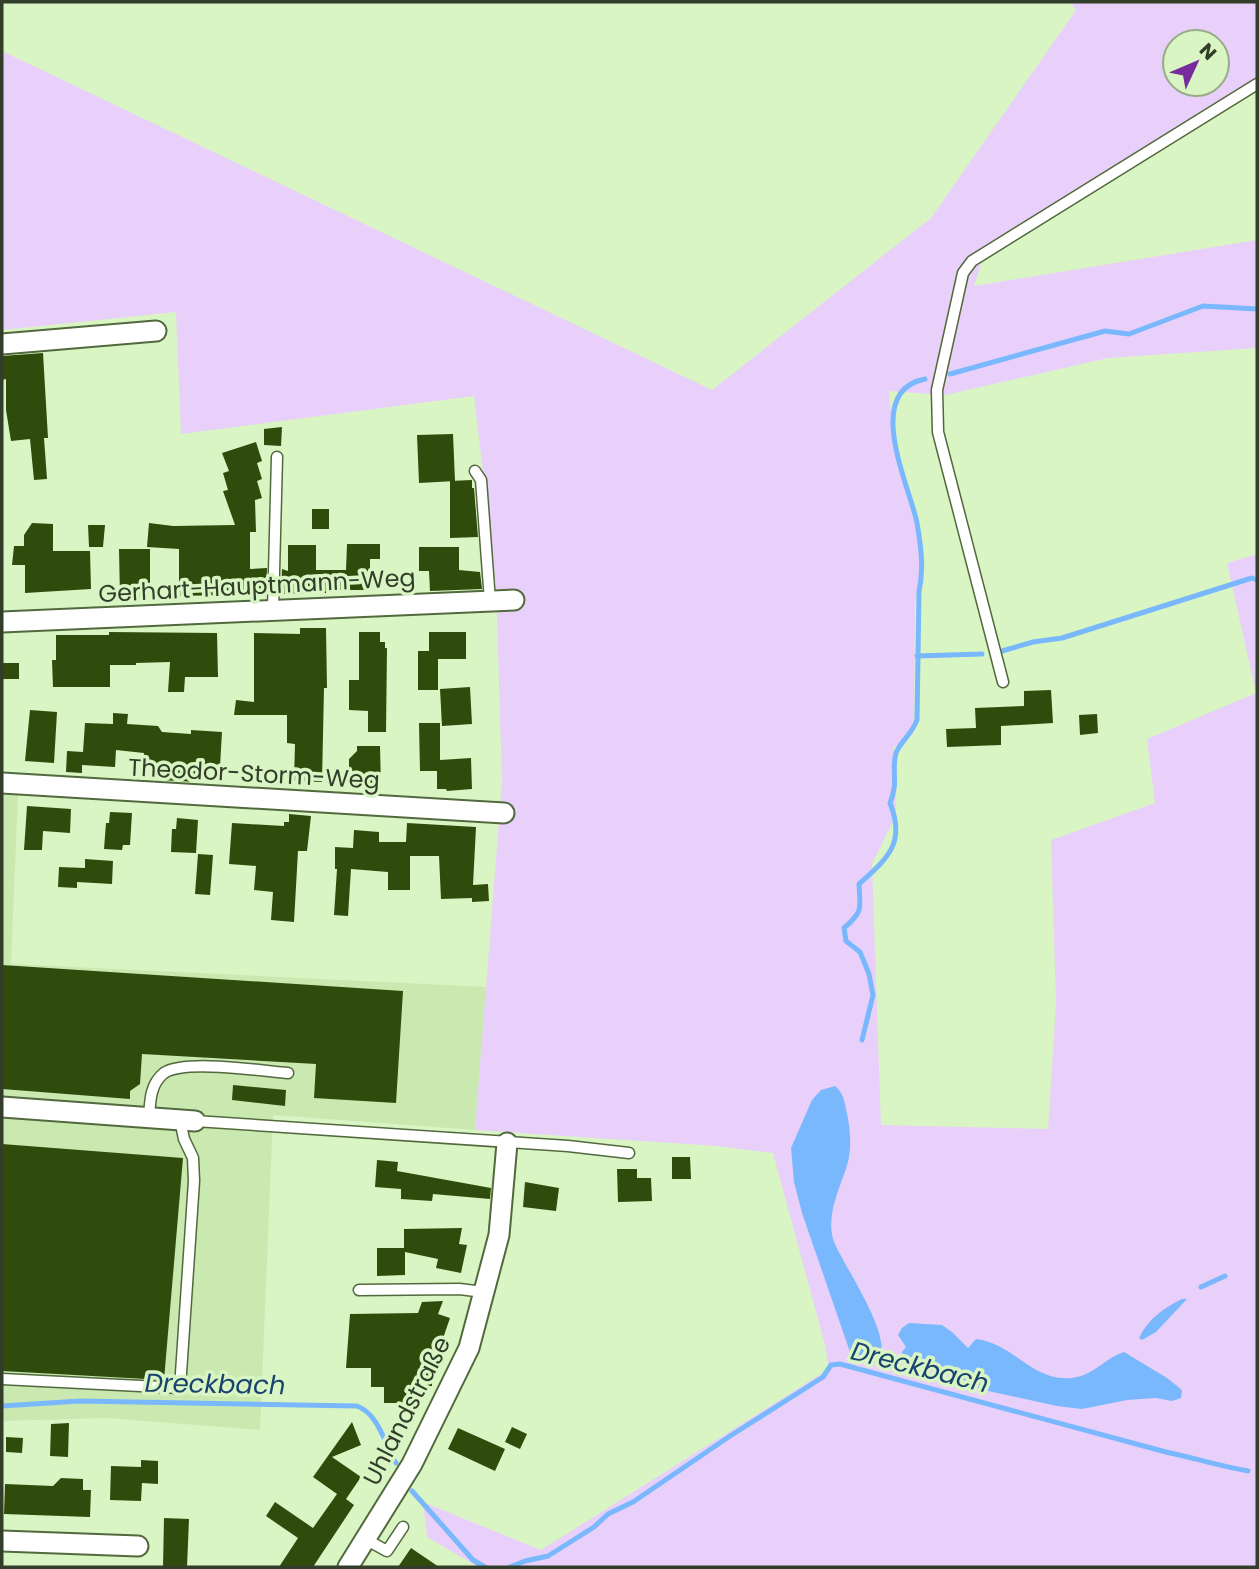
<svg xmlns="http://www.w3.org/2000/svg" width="1259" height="1569" viewBox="0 0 1259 1569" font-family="Poppins,sans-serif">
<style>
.built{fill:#cae9b1}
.green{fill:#e9d0fb;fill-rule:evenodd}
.water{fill:#79b8fc}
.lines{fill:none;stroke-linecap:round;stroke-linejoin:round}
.stream{stroke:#79b8fc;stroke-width:5}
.building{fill:#304c0d}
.lane-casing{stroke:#52693d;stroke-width:13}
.street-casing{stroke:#52693d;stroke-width:23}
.lane{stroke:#fff;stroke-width:10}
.street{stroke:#fff;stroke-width:19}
.labels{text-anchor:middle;stroke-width:7;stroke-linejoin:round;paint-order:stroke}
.street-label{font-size:24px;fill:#333e2a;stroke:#d9f5c3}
.water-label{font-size:26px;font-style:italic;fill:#18436f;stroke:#d9f5c3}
</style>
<rect width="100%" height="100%" fill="#d9f5c3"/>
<path class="built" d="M2 794 18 795 11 964 487 987 475 1130 273 1115 260 1430 108 1418 2 1421Z"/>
<path class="green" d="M1070 2H1257V88L982 261 974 286 1257 240V348L1108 358 945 395 889 391 894 446 916 528 923 563 915 601 914 733 894 747 896 815 872 864 881 1125 1048 1129 1056 1003 1051 840 1155 803 1147 739 1256 693 1227 563 1257 554V1567H478L427 1537 423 1502 541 1550 829 1369 825 1345 773 1153 717 1146 475 1130 502 781 496 585 474 396 181 434 176 312 2 330V51L712 390 931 218 1076 10ZM1175 42H1217V84H1175Z"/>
<g class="water">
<path d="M835 1086C843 1093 844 1099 846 1109 850 1126 852 1145 848 1162 841 1187 826 1212 833 1239 839 1260 902 1346 875 1363L854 1358 850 1361 847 1357 850 1352 802 1213 794 1182 791 1148 812 1100 821 1090Z"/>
<path d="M1182 1299H1187L1156 1332 1142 1340 1139 1338C1147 1320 1165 1307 1182 1299Z"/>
<path d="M909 1323 942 1325 952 1332 968 1348 976 1339C1015 1343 1037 1389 1081 1376 1095 1372 1108 1357 1124 1352L1167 1378 1182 1390 1181 1398 1172 1401 1156 1398 1127 1400 1082 1409 1057 1406 979 1389 948 1371 916 1361 912 1357 904 1358 902 1352 906 1347 898 1335 902 1328Z"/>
</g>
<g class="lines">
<g class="stream">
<path d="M950 374 1105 331 1129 334 1203 306 1257 309"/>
<path d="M1002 651 1033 642 1062 638 1252 578 1257 580"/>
<path d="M917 656 982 654"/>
<path d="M862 1040 873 995 869 974 860 952 846 941 844 928C864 911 860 908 859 884 888 858 906 843 890 803 899 782 891 770 896 753 900 742 912 734 917 720L919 592C924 569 921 546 917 523 910 487 862 391 925 379"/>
<path d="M1201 1287 1225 1276"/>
<path d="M2 1406 80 1401 357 1406C379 1414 385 1445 396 1463"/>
<path d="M412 1491 473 1560 485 1567"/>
<path d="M510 1567 525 1561 548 1556 594 1527 608 1514 633 1502 730 1436 823 1377 831 1365 840 1364 1166 1452C1194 1458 1220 1466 1248 1471"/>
</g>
</g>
<g class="building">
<path d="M43 353 48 438H44L47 479 34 480 30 439 11 441 6 410V379L2 380V356Z"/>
<path d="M282 427 281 446 264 445V429Z"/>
<path d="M453 434 455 481 419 483 417 435Z"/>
<path d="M256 442 262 461 257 463 262 479 257 481 262 498 255 500 256 532H250V569L267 568 266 594 179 596V549L147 547 149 523 173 526 235 525 223 491 228 490 223 473 229 471 222 453Z"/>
<path d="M472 480V488H474L478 537 450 538V481Z"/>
<rect x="312" y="509" width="17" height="20"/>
<path d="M32 523 53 524V551H90L91 589 25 593V565H12L14 546H24V535Z"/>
<path d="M88 525H105L103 547H89Z"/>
<path d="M347 544H380V559H370V590H326V593L281 594 282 569 288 571V545H316V570H346Z"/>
<path d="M419 547H459V570L480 572 482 589 430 591 429 571H419Z"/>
<path d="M119 549H150V589L145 590V598H120Z"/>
<path d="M300 628H326L327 688H324L322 782 294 781 295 744 287 743V715H234L236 700 254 702V633L300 634Z"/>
<path d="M109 632 217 633 218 677H185L184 692H168L170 662 136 663V665H110V687H53L52 660H56V635H109Z"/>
<path d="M359 632H380V642H385V648H387L386 732H368V711L349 710V680H359Z"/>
<path d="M429 632H466V659H438V690H418V651H429Z"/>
<rect x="2" y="663" width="17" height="16"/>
<path d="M470 687 472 724 442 726 440 689Z"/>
<path d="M1051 690 1053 723 1001 726V745L947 747 946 729 976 728 975 708 1024 706V691Z"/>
<path d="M30 710 57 712 54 763 25 761Z"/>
<path d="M113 713 128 714 127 724 158 726 162 732 191 734V730L222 732 220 767 197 766 196 782 161 780 162 772 150 763 143 762 144 753 116 750 115 767 82 765V773L66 772 67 751 83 752 85 723 113 724Z"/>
<path d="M1097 714 1098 733 1080 735 1079 715Z"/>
<path d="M419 723H440V760L471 758 472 789 447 791 446 789H437V771H420Z"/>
<path d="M357 746H380L381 788 349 786V759L357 751Z"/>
<path d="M27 806 71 809 70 833 43 831 42 850H24Z"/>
<path d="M110 812 132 813 130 845H123L122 850 104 849 106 823H109Z"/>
<path d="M289 814 311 816 307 851H298L294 922 271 920 273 892 254 890 256 866 229 864 232 823 284 826V822H289Z"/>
<path d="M177 818 198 820 196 853 171 852 172 829H176Z"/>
<path d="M407 823 476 827 473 885 488 884 489 901 472 902V898L441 899 439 856H410V890H388V872L351 869 348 916 334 915 337 869H335V847L353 848 354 830 379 832V842H406Z"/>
<path d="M198 854 213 855 210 895 195 894Z"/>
<path d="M85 859 113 861 112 884 77 882V888L58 887 59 867 85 868Z"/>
<path d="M2 965 403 991 396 1103 314 1098 316 1064 142 1054 140 1084 130 1091V1099L2 1089Z"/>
<path d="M233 1085 286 1090 285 1106 232 1100Z"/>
<path d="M2 1144 183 1158 164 1380 2 1371Z"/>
<path d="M672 1157H690L691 1179H672Z"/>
<path d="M377 1160 398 1162 397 1171 491 1188 490 1199 433 1194 432 1201 401 1199V1189L375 1187Z"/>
<path d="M617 1169H637V1178H651L652 1201 618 1202Z"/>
<path d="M525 1182 559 1188 556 1211 523 1207Z"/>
<path d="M462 1228 459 1244 467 1245 461 1273 436 1268 438 1259 405 1252V1275L377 1276V1248H404V1229Z"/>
<path d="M443 1301 438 1314 450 1318 438 1353 432 1351V1386H418V1414L402 1413V1403H384V1387H371V1368H346L350 1314 418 1313 422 1302Z"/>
<path d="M352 1422 361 1445 332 1457 361 1477 346 1499 354 1505 313 1567H279L298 1538 266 1516 275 1502 313 1528 337 1494 313 1477Z"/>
<path d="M69 1423 68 1457 50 1456 51 1424Z"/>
<path d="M512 1427 527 1434 520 1449 505 1442Z"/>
<path d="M458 1428 505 1449 495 1471 448 1449Z"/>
<path d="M6 1437 23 1438 22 1453 6 1452Z"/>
<path d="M141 1460 158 1461V1484L142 1483 141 1501 110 1500 111 1466 141 1467Z"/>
<path d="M61 1478 83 1479V1490H91L90 1517 4 1514 5 1484 53 1486Z"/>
<path d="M164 1518 189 1519 187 1567H163Z"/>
<path d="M411 1548 439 1567H398Z"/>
</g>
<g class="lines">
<g class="lane-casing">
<g id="lane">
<path d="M475 471 481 480 490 601"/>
<path d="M273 610 277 457"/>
<path d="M1003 682 938 432 937 390 963 273 972 261 1257 84"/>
<path d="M149 1118C150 1102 150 1084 164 1073 185 1059 262 1071 288 1073"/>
<path d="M195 1121 568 1146 629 1153"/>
<path d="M359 1290 459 1289 484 1292"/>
<path d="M2 1379 180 1388 194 1181 193 1158 184 1139 180 1120"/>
<path d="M365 1539 387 1551 403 1527"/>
</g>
</g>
<g class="street-casing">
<g id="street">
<path d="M2 344 156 331"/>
<path d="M2 622 514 600"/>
<path d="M2 783 504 813"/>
<path d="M2 1107 195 1121"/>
<path d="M2 1541 138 1546"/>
<path d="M348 1567 412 1464 469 1348 499 1235 507 1143"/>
</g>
</g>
<use href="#lane" class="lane"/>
<use href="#street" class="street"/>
</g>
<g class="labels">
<g class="street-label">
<text transform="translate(257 586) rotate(-3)" y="8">Gerhart-Hauptmann-Weg</text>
<text transform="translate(254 774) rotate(3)" y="8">Theodor-Storm-Weg</text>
<text transform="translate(407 1411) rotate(-63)" y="8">Uhlandstraße</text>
</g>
<g class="water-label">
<text transform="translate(920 1367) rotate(14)" y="9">Dreckbach</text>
<text transform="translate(215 1384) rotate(1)" y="9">Dreckbach</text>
</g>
</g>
<rect width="1259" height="1569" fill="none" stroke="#333e2a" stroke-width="7"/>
<g transform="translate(1196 63) rotate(46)"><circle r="33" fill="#d9f5c3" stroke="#97ac86" stroke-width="2"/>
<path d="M0-5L12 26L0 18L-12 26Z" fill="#772c9e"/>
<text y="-10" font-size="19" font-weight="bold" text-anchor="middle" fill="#333e2a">N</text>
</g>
</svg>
